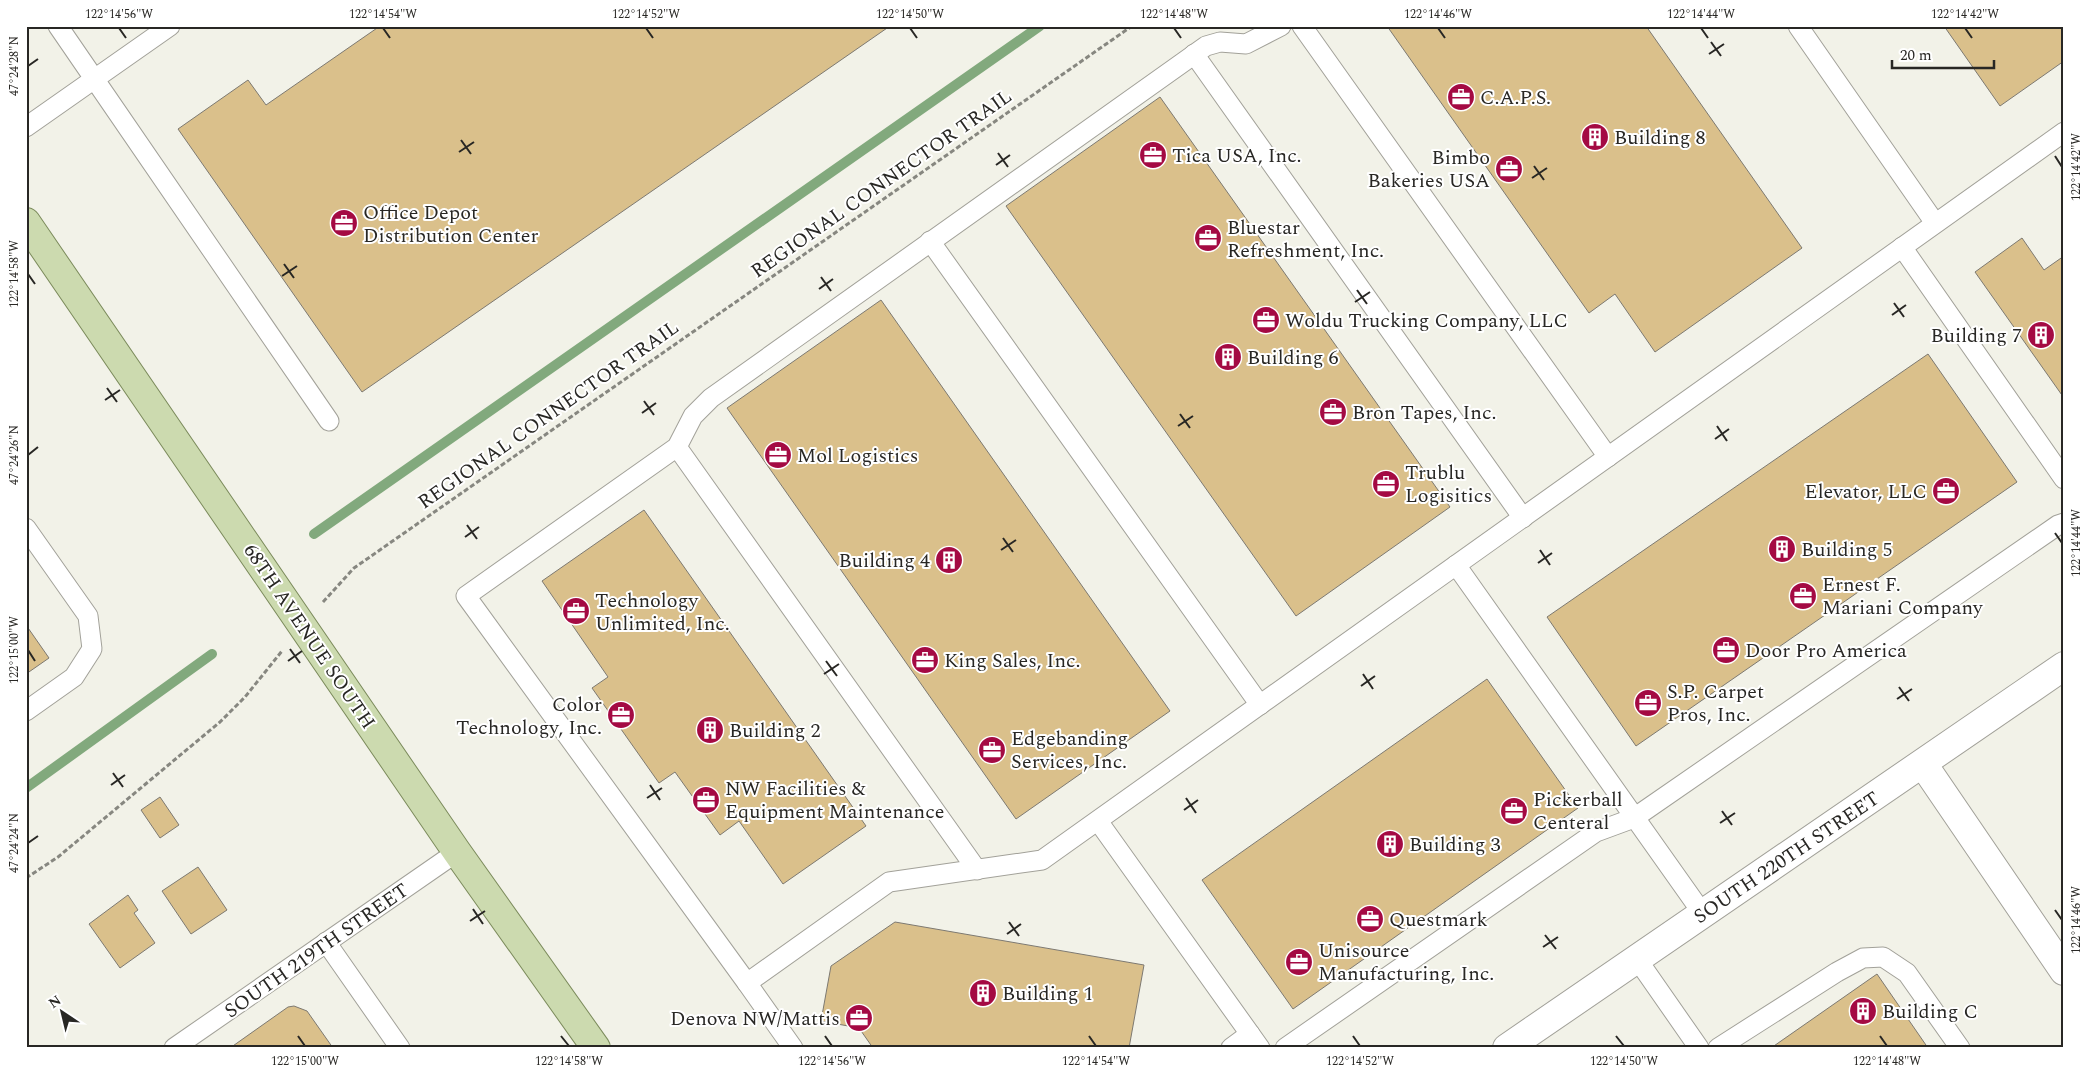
<svg xmlns="http://www.w3.org/2000/svg" width="2090" height="1074" viewBox="0 0 2090 1074" font-family="Spectral,serif">
<style>
.lines{fill:none;stroke-linecap:round;stroke-linejoin:round}
.stream{stroke:#82a97d;stroke-width:10}
.building{fill:#dac08b;stroke:#7d7971}
.service-casing{stroke:#a2a199;stroke-width:21}
.minor-casing{stroke:#a2a199;stroke-width:30}
.primary-casing{stroke:#7c8b5c;stroke-width:30}
.path{stroke:#878780;stroke-width:3;stroke-dasharray:5 2.5;stroke-linecap:butt}
.service{stroke:#fff;stroke-width:19}
.minor{stroke:#fff;stroke-width:28}
.primary{stroke:#ccdaaf;stroke-width:28}
.ticks{fill:none;stroke:#282724;stroke-width:2}
.labels{text-anchor:middle;stroke-width:4;stroke-linejoin:round;paint-order:stroke}
.poi-label{font-size:20px;fill:#282724;stroke:#fff;text-anchor:start}
.street-label{font-size:20px;fill:#282724;stroke:#fff}
.neatline{fill:none;stroke:#282724;stroke-width:2}
.ticks-label{font-size:12px;text-anchor:middle;fill:#282724}
</style>
<rect width="100%" height="100%" fill="#f2f2e8"/>
<g class="lines">
<g class="stream">
<path d="M314 534 1040 26"/>
<path d="M26 788 212 654"/>
</g>
</g>
<g class="building">
<path d="M380 26H890L362 392 178 129 248 80 266 105Z"/>
<path d="M1387 26H1646L1802 248 1655 352 1615 294 1589 313Z"/>
<path d="M1944 26H2064V61L2000 106Z"/>
<path d="M1160 97 1450 507 1296 616 1006 206Z"/>
<path d="M2022 238 2044 270 2064 256V398L1975 272Z"/>
<path d="M881 300 1170 711 1016 819 727 408Z"/>
<path d="M1928 354 2017 482 1636 746 1547 617Z"/>
<path d="M644 510 866 826 783 884 739 821 720 835 675 772 659 783 592 688 608 677 542 581Z"/>
<path d="M26 625 49 658 26 674Z"/>
<path d="M1487 679 1578 808 1293 1009 1202 880Z"/>
<path d="M160 797 179 825 160 838 141 810Z"/>
<path d="M198 867 227 910 191 934 162 891Z"/>
<path d="M128 895 138 910 134 913 155 943 120 968 89 924Z"/>
<path d="M895 922 1144 965 1129 1048H873L859 1028 821 1021 831 966Z"/>
<path d="M1877 974 1928 1048H1771Z"/>
<path d="M294 1006 307 1011 333 1048H230L288 1007Z"/>
</g>
<g class="lines">
<g class="service-casing">
<g id="service">
<path d="M58 26 329 421"/>
<path d="M1302 26 1608 457"/>
<path d="M1798 26 1935 223"/>
<path d="M1194 54 1523 518"/>
<path d="M26 127 170 26"/>
<path d="M930 241 1260 705"/>
<path d="M1902 247 2064 479"/>
<path d="M677 447 977 870"/>
<path d="M26 528 88 616 92 649 74 677 26 711"/>
<path d="M1456 565 1703 914"/>
<path d="M1098 821 1260 1048"/>
<path d="M326 942 400 1048"/>
<path d="M1637 959 1699 1048"/>
<path d="M747 983 466 596 677 447 693 416 711 398 1206 46 1220 42 1246 44 1281 26"/>
<path d="M174 1048 457 852"/>
<path d="M793 1048 747 983 889 882 1042 860 2064 132"/>
<path d="M1231 1048 1250 1034"/>
<path d="M1285 1048 1596 832 1634 818 2058 525 2064 523"/>
<path d="M1718 1048 1837 972 1863 958 1883 957 1907 973 1960 1048"/>
</g>
</g>
<g class="minor-casing">
<g id="minor">
<path d="M1923 764 2064 971"/>
<path d="M1507 1048 2064 666"/>
</g>
</g>
<g class="primary-casing">
<path id="primary" d="M26 222 457 852 596 1048"/>
</g>
<g class="path">
<path d="M323 602 354 568 1132 26"/>
<path d="M26 878 58 857 220 722 245 697 282 651"/>
</g>
<use href="#service" class="service"/>
<use href="#minor" class="minor"/>
<use href="#primary" class="primary"/>
</g>
<path class="ticks" d="M119 28 126 38M383 28 390 38M646 28 653 38M910 28 917 38M1174 28 1181 38M1438 28 1445 38M1701 28 1708 38M1965 28 1972 38M1711 42 1721 56M1709 54 1724 44M28 66 38 59M461 140 471 154M459 152 474 142M998 153 1008 167M2055 156 2062 167M996 165 1010 155M1534 166 1544 180M1532 178 1547 168M284 264 294 278M28 274 35 284M282 276 297 266M821 277 831 291M819 289 833 279M1357 290 1367 304M1355 302 1370 292M1894 303 1904 317M1892 315 1906 305M107 388 117 402M105 400 120 390M644 401 654 415M642 413 656 403M1180 414 1190 428M1178 426 1193 416M1717 426 1727 441M1715 439 1729 429M28 455 38 447M467 525 477 539M2055 533 2062 543M465 537 479 527M1003 538 1013 552M1001 550 1016 540M1540 550 1550 565M1538 563 1552 553M290 649 300 663M28 650 35 661M288 661 302 651M826 661 837 676M824 674 839 664M1363 674 1373 689M1361 686 1375 676M1899 687 1909 701M1897 699 1912 689M113 773 123 787M111 785 125 775M650 785 660 800M647 798 662 788M1186 798 1196 813M1184 810 1198 800M1722 811 1732 825M1720 823 1735 813M28 843 38 836M473 909 483 924M2055 910 2062 920M470 921 485 911M1009 922 1019 936M1007 934 1021 924M1545 935 1556 949M1543 947 1558 937M298 1036 305 1046M561 1036 569 1046M825 1036 832 1046M1089 1036 1096 1046M1353 1036 1360 1046M1616 1036 1624 1046M1880 1036 1887 1046"/>
<defs>
<g id="office-disc" transform="scale(1.4375)"><circle r="9.5" fill="#a40a43" stroke="#fff"/><path d="M-6-3h4V-5.5h4V-3h4V5H-6ZM-1-4.5V-3h2v-1.5ZM-6 0V1H6V0Z" fill="#fff"/></g>
<g id="building-disc" transform="scale(1.4375)"><circle r="9.5" fill="#a40a43" stroke="#fff"/><path d="M-4-6H4V6H1V3H-1V6H-4ZM-2.5-4.3h1.7v1.8h-1.7ZM.8-4.3h1.7v1.8H.8ZM-2.5-1h1.7V.8h-1.7ZM.8-1h1.7V.8H.8Z" fill="#fff"/></g>
</defs>
<g fill-rule="evenodd">
<use href="#office-disc" x="1461" y="97"/>
<use href="#building-disc" x="1595" y="137"/>
<use href="#office-disc" x="1153" y="155"/>
<use href="#office-disc" x="1509" y="169"/>
<use href="#office-disc" x="344" y="223"/>
<use href="#office-disc" x="1208" y="238"/>
<use href="#office-disc" x="1266" y="320"/>
<use href="#building-disc" x="2041" y="335"/>
<use href="#building-disc" x="1228" y="357"/>
<use href="#office-disc" x="1333" y="412"/>
<use href="#office-disc" x="778" y="455"/>
<use href="#office-disc" x="1386" y="484"/>
<use href="#office-disc" x="1946" y="491"/>
<use href="#building-disc" x="1782" y="549"/>
<use href="#building-disc" x="949" y="560"/>
<use href="#office-disc" x="1803" y="596"/>
<use href="#office-disc" x="576" y="611"/>
<use href="#office-disc" x="1726" y="650"/>
<use href="#office-disc" x="925" y="660"/>
<use href="#office-disc" x="1648" y="703"/>
<use href="#office-disc" x="621" y="715"/>
<use href="#building-disc" x="710" y="730"/>
<use href="#office-disc" x="992" y="750"/>
<use href="#office-disc" x="706" y="800"/>
<use href="#office-disc" x="1514" y="811"/>
<use href="#building-disc" x="1390" y="844"/>
<use href="#office-disc" x="1370" y="919"/>
<use href="#office-disc" x="1299" y="962"/>
<use href="#building-disc" x="983" y="993"/>
<use href="#building-disc" x="1863" y="1011"/>
<use href="#office-disc" x="859" y="1018"/>
</g>
<g class="labels">
<g class="poi-label">
<text x="1480" y="104">C.A.P.S.</text>
<text x="1614" y="144">Building 8</text>
<text x="1172" y="162">Tica USA, Inc.</text>
<text x="1490" y="164" text-anchor="end">Bimbo<tspan x="1490" dy="23">Bakeries USA</tspan></text>
<text x="363" y="219">Office Depot<tspan x="363" dy="23">Distribution Center</tspan></text>
<text x="1227" y="234">Bluestar<tspan x="1227" dy="23">Refreshment, Inc.</tspan></text>
<text x="1285" y="327">Woldu Trucking Company, LLC</text>
<text x="2022" y="342" text-anchor="end">Building 7</text>
<text x="1247" y="364">Building 6</text>
<text x="1352" y="419">Bron Tapes, Inc.</text>
<text x="797" y="462">Mol Logistics</text>
<text x="1405" y="479">Trublu<tspan x="1405" dy="23">Logisitics</tspan></text>
<text x="1927" y="498" text-anchor="end">Elevator, LLC</text>
<text x="1801" y="556">Building 5</text>
<text x="930" y="567" text-anchor="end">Building 4</text>
<text x="1822" y="591">Ernest F.<tspan x="1822" dy="23">Mariani Company</tspan></text>
<text x="595" y="607">Technology<tspan x="595" dy="23">Unlimited, Inc.</tspan></text>
<text x="1745" y="657">Door Pro America</text>
<text x="944" y="667">King Sales, Inc.</text>
<text x="1667" y="698">S.P. Carpet<tspan x="1667" dy="23">Pros, Inc.</tspan></text>
<text x="602" y="711" text-anchor="end">Color<tspan x="602" dy="23">Technology, Inc.</tspan></text>
<text x="729" y="737">Building 2</text>
<text x="1011" y="745">Edgebanding<tspan x="1011" dy="23">Services, Inc.</tspan></text>
<text x="725" y="795">NW Facilities &amp;<tspan x="725" dy="23">Equipment Maintenance</tspan></text>
<text x="1533" y="806">Pickerball<tspan x="1533" dy="23">Centeral</tspan></text>
<text x="1409" y="851">Building 3</text>
<text x="1389" y="926">Questmark</text>
<text x="1318" y="957">Unisource<tspan x="1318" dy="23">Manufacturing, Inc.</tspan></text>
<text x="1002" y="1000">Building 1</text>
<text x="1882" y="1018">Building C</text>
<text x="840" y="1025" text-anchor="end">Denova NW/Mattis</text>
</g>
<g class="street-label">
<text transform="translate(881 183) rotate(-35)" y="7">REGIONAL CONNECTOR TRAIL</text>
<text transform="translate(548 414) rotate(-35)" y="7">REGIONAL CONNECTOR TRAIL</text>
<text transform="translate(310 636) rotate(56)" y="7">68TH AVENUE SOUTH</text>
<text transform="translate(1786 857) rotate(-34)" y="7">SOUTH 220TH STREET</text>
<text transform="translate(316 950) rotate(-35)" y="7">SOUTH 219TH STREET</text>
</g>
</g>
<rect width="2090" height="1074" fill="none" stroke="#ffffff" stroke-width="55"/>
<g transform="translate(62 1012) rotate(325)" stroke="#ffffff" stroke-width="4" paint-order="stroke">
<path d="M0-4L9 19L0 12L-9 19Z" fill="#282724"/>
<text y="-8" font-size="14" font-weight="bold" text-anchor="middle" fill="#282724">N</text>
</g>
<path d="M1892 60v8h102v-8" fill="none" stroke="#282724" stroke-width="2.5"/>
<text x="1900" y="60" font-size="15" fill="#282724" stroke="#ffffff" stroke-width="4" paint-order="stroke">20 m</text>
<rect x="28" y="28" width="2034" height="1018" class="neatline"/>
<g class="ticks-label">
<text x="119" y="18">122°14'56"W</text>
<text x="383" y="18">122°14'54"W</text>
<text x="646" y="18">122°14'52"W</text>
<text x="910" y="18">122°14'50"W</text>
<text x="1174" y="18">122°14'48"W</text>
<text x="1438" y="18">122°14'46"W</text>
<text x="1701" y="18">122°14'44"W</text>
<text x="1965" y="18">122°14'42"W</text>
<text transform="translate(14 66) rotate(-90)" y="4">47°24'28"N</text>
<text transform="translate(2076 167) rotate(-90)" y="4">122°14'42"W</text>
<text transform="translate(14 274) rotate(-90)" y="4">122°14'58"W</text>
<text transform="translate(14 455) rotate(-90)" y="4">47°24'26"N</text>
<text transform="translate(2076 543) rotate(-90)" y="4">122°14'44"W</text>
<text transform="translate(14 650) rotate(-90)" y="4">122°15'00"W</text>
<text transform="translate(14 843) rotate(-90)" y="4">47°24'24"N</text>
<text transform="translate(2076 920) rotate(-90)" y="4">122°14'46"W</text>
<text x="305" y="1065">122°15'00"W</text>
<text x="569" y="1065">122°14'58"W</text>
<text x="832" y="1065">122°14'56"W</text>
<text x="1096" y="1065">122°14'54"W</text>
<text x="1360" y="1065">122°14'52"W</text>
<text x="1624" y="1065">122°14'50"W</text>
<text x="1887" y="1065">122°14'48"W</text>
</g>
</svg>
